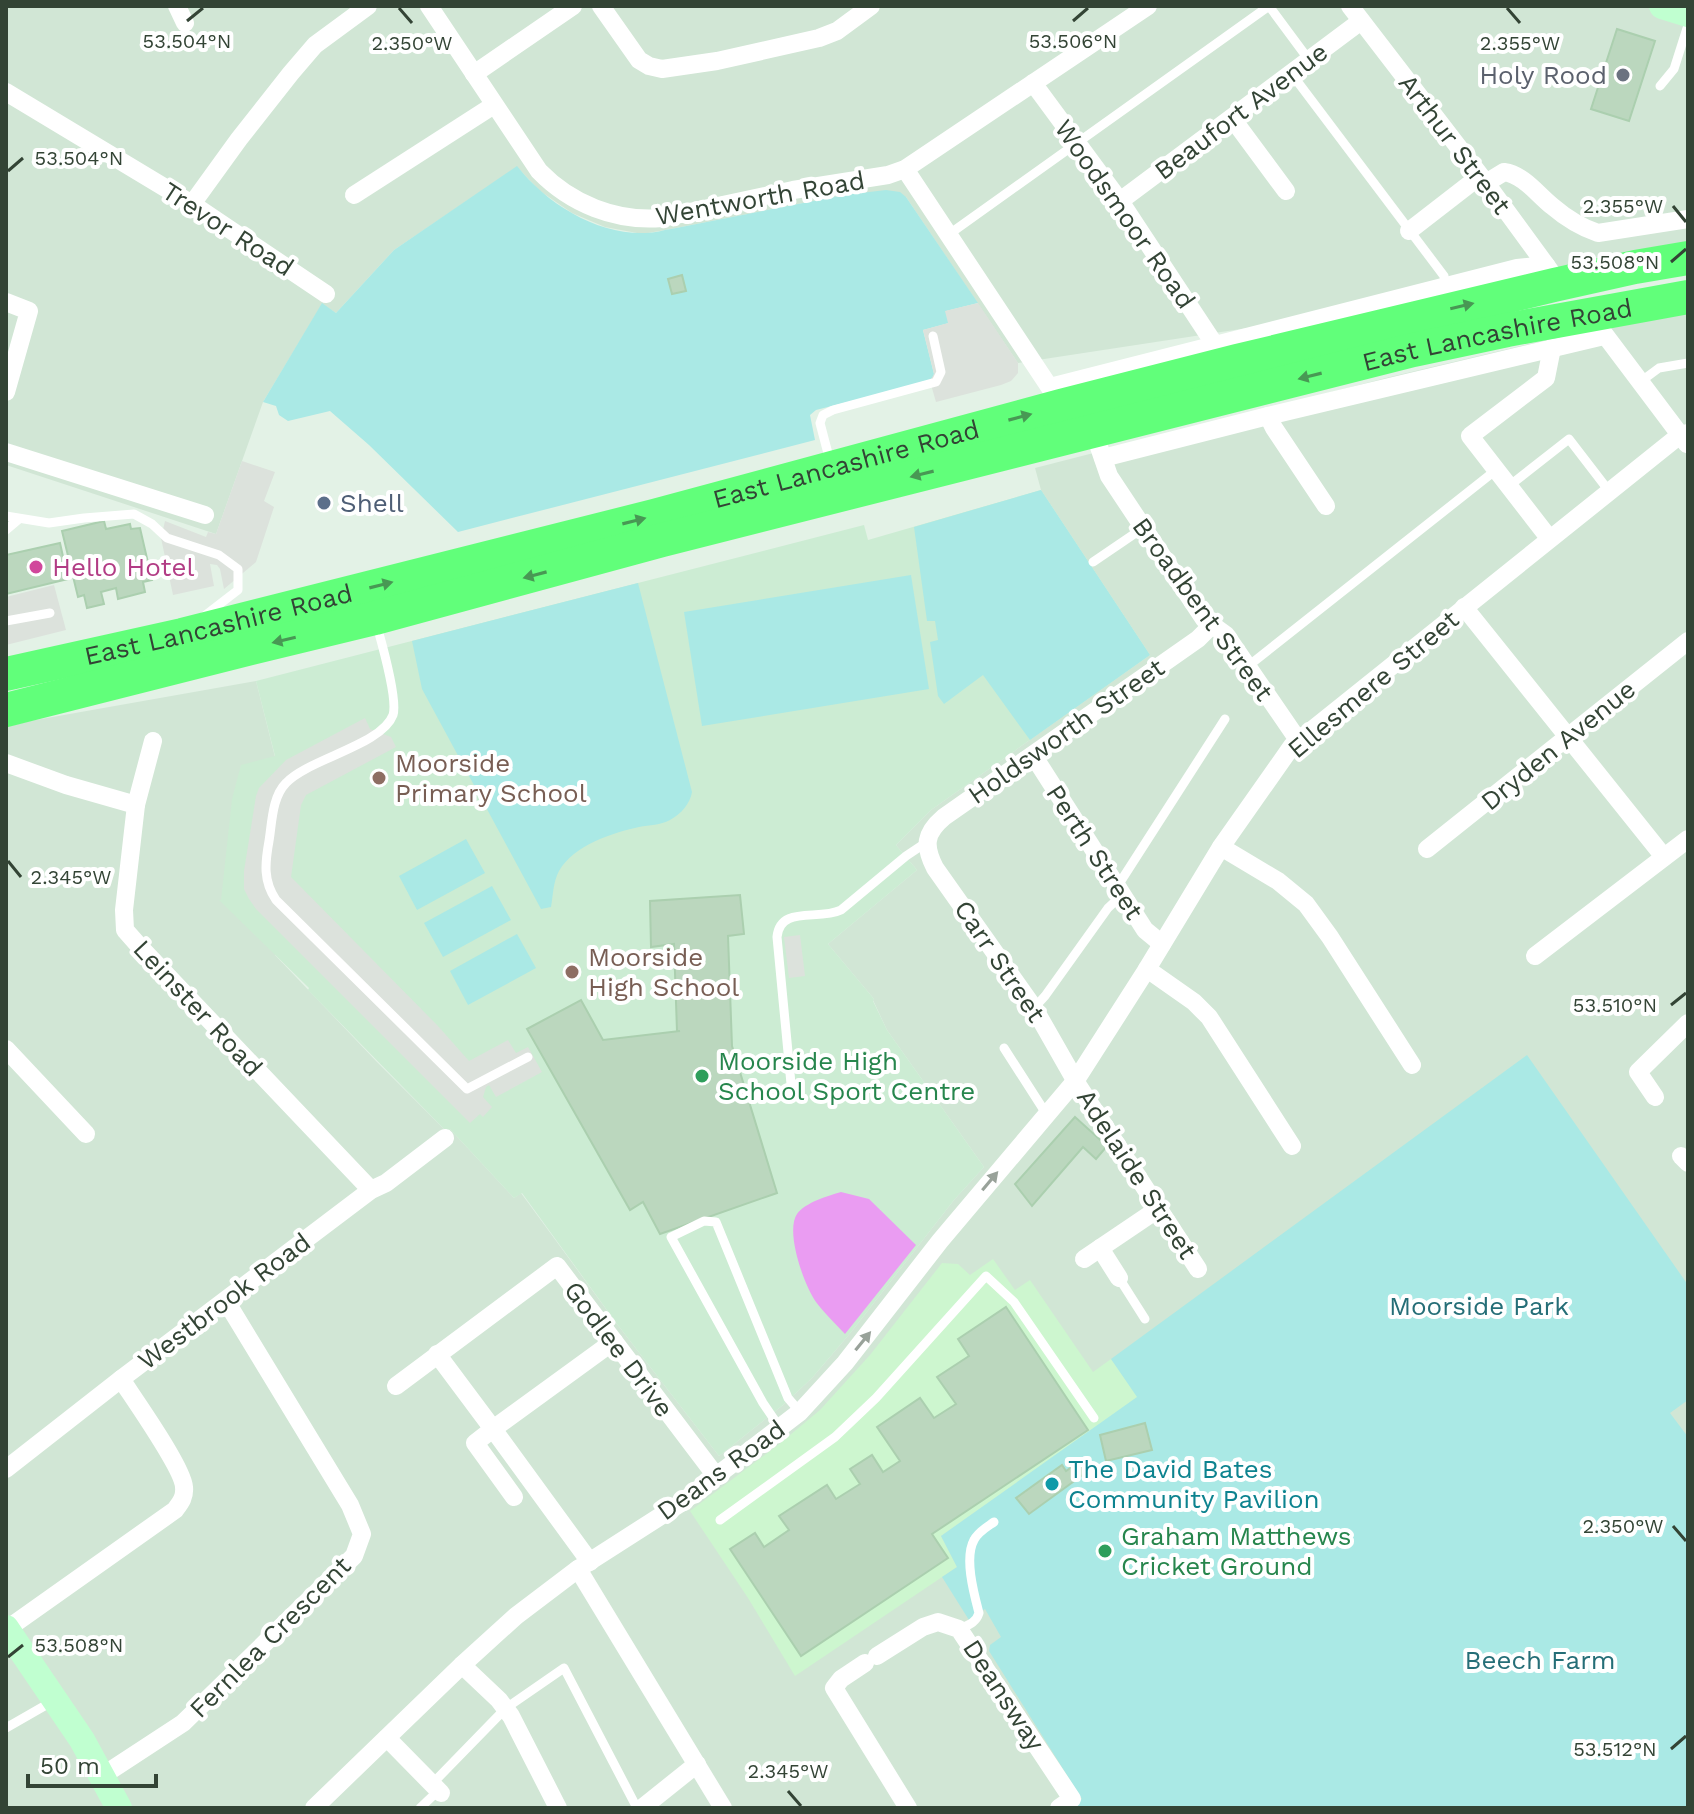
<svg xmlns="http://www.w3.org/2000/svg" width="1694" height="1814" viewBox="0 0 1694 1814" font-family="'Work Sans',sans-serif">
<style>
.residential{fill:#d1e6d5}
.commercial{fill:#cdf6cf}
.education{fill:#ccecd3}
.green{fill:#aae9e5}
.parking{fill:#dce2dc}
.water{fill:#ea9cf2}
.building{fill:#bbd7be;stroke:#abcfaf;stroke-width:2}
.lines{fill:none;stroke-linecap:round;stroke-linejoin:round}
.lane{stroke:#fff;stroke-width:9}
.street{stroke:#fff;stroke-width:18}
.secondary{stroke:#c0ffd0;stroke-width:26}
.highway{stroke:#61ff7a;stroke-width:34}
.oneway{fill:#489854}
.oneway2{fill:#99a29a}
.ticks{fill:none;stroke:#334435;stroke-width:3}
.worship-dot{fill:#6b7280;stroke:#fff;stroke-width:3}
.service-dot{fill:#5c6f8a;stroke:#fff;stroke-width:3}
.hotel-dot{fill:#d1479c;stroke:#fff;stroke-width:3}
.education-dot{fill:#8d6e63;stroke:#fff;stroke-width:3}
.leisure-dot{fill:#2e9e5b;stroke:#fff;stroke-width:3}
.culture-dot{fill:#0f9aa8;stroke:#fff;stroke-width:3}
.labels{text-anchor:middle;stroke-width:8;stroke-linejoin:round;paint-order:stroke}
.worship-label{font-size:26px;fill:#5b616d;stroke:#fff;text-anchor:end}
.street-label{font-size:26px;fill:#334435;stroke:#fff}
.service-label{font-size:26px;fill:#4e5e75;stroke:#fff;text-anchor:start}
.hotel-label{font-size:26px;fill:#b23c85;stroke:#fff;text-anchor:start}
.education-label{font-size:26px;fill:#785e54;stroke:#fff;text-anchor:start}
.leisure-label{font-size:26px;fill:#27864d;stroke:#fff;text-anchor:start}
.park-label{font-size:26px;fill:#256e77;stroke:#fff}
.culture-label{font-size:26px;fill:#0d838f;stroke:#fff;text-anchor:start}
.ticks-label{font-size:20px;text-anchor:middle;fill:#334435;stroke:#fff;stroke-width:8;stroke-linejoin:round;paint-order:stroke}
</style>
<rect width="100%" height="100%" fill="#e3f2e6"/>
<g class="residential">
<path d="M6 6H1688V243L1306 319 1018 363 906 197 844 195 671 229 648 233H637L605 227 572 213 540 191 517 167 394 250 336 313 322 304 263 402 216 534 6 465Z"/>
<path d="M1688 312V1808H6V727L30 721 256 681 275 757V955L376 1061 446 1131 450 1129 514 1198 521 1193 617 1324 719 1456 783 1405 812 1378 852 1331 954 1200 984 1167 887 1030 873 1000 874 999 828 944 917 870 896 845 931 810 1150 655 1041 490 1035 468 1390 377 1614 324Z"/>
</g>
<path class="commercial" d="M993 1259 1015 1290 1030 1280 1093 1372 1111 1359 1138 1397 941 1536 957 1567 795 1676 748 1598 690 1511 778 1445 820 1410 870 1355 942 1263 958 1264 970 1275Z"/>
<path class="education" d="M1041 490 1150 655 931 810 896 845 917 870 828 944 874 999 873 1001 887 1030 984 1167 954 1200 852 1331 812 1378 783 1405 719 1456 617 1324 522 1193 514 1198 450 1129 446 1131 308 990 309 988 219 900H221L232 799 241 765 275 756 256 681 864 525 868 540Z"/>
<g class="green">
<path d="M517 166C547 204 597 235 646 233 655 233 663 230 671 229L844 195 886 190 900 192 906 197 978 303 946 311 949 323 923 330 934 374 932 379 927 382 816 410 810 415 815 440 458 532 369 445 330 411 288 421 279 415 276 406 263 402 322 303 336 313 394 250Z"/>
<path d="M1041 490 1150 655 1030 740 983 675 944 704 938 696 930 642 938 640 935 621H927L914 527Z"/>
<path d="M911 575 929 689 702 726 684 612Z"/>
<path d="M638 583 692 792C690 804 681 814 670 820 660 825 650 825 639 827 612 833 574 845 559 871 553 882 553 896 551 907L541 909 422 689 412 641Z"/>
<path d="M466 839 485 873 417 910 399 876Z"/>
<path d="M492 886 511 920 443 957 424 923Z"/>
<path d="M517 934 536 968 468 1005 450 971Z"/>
<path d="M1527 1055 1688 1285V1400L1670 1413 1688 1437V1808H1070L1082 1799 989 1651 990 1645 1001 1637 985 1609 969 1620 942 1577 957 1567 941 1536 1137 1397 1111 1359Z"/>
</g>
<g class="parking">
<path d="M978 303 1018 363V373L1011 381 1001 385 936 402 930 381 934 374 923 330 948 323 945 311Z"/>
<path d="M242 461 275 472 264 501 274 507 256 562 224 589 220 569 217 565 210 564 214 586 173 595 161 538 165 521 206 537 208 532 216 534Z"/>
<path d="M54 585 66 630 6 645V597Z"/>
<path d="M365 718 370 729 391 737 396 747 306 795 301 805 291 877 438 1026 469 1061 508 1040 516 1053 528 1047 542 1072 496 1097 489 1085 486 1087 483 1097 492 1107 483 1117 480 1114 470 1123 256 909 249 899 244 889V871L256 796 259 788 286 760Z"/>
<path d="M800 935 805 976 789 978 784 937Z"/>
</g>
<path class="water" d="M841 1192 869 1199 916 1245 845 1334C835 1323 824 1313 816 1302 804 1285 785 1232 797 1214 806 1202 828 1196 841 1192Z"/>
<g class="building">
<path d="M1617 29 1655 41 1629 121 1591 109Z"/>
<path d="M682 275 686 291 672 294 668 279Z"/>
<path d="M104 521 106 529 130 524 131 529 140 528 152 580 143 582 145 592 118 599 116 588 101 592 104 604 87 608 84 595 78 597 62 531Z"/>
<path d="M60 543 68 579 6 594V555Z"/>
<path d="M740 895 744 934 728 936 732 1046 777 1193 660 1234 643 1202 630 1210 527 1029 581 1000 603 1040 680 1031H677L674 944 651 947 650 901Z"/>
<path d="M1075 1117 1107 1146 1096 1159 1083 1147 1032 1206 1015 1184Z"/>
<path d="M1006 1307 1088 1430 932 1534 948 1558 801 1656 730 1549 755 1533 764 1547 789 1530 779 1516 827 1485 836 1499 860 1484 850 1469 872 1455 883 1472 900 1461 877 1427 920 1398 934 1418 956 1404 937 1377 969 1356 958 1339Z"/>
<path d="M1145 1423 1152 1450 1106 1461 1100 1435Z"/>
<path d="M1080 1461 1088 1471 1029 1514 1016 1498 1062 1465 1066 1471Z"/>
</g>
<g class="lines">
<g class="lane">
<path d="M1291 73 1444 276 1445 287"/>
<path d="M1660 86 1674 69 1688 25"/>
<path d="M948 235 1269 6 1309 60"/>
<path d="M1640 382 1659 368 1688 363"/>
<path d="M830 461 820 423 823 415 833 410 936 382 941 372 933 336"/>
<path d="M1509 486 1569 439 1609 491"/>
<path d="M6 516 49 523 84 518 134 514 152 524 167 538 219 555 238 569V590L203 617"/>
<path d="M6 530 19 519"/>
<path d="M1093 562 1143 528"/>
<path d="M6 621 50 613"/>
<path d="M377 626C382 644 398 699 393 715 382 745 308 759 286 783 272 797 272 823 269 841 265 863 263 881 276 900L467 1089 528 1057"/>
<path d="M1247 667 1496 470"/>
<path d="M1117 887 1225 719"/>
<path d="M1034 1008 1045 996 1108 908 1122 895"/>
<path d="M1004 1048 1047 1115"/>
<path d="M763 1068 789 1066"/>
<path d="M792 1094 777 937C780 905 818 921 841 910L906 856 927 842"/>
<path d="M1119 1278 1145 1319"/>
<path d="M780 1428 763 1403 671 1237 704 1221 716 1222 788 1398 800 1412"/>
<path d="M720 1520 835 1437 876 1398 986 1276 1014 1302 1094 1418"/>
<path d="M959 1629C968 1625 976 1623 979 1613 974 1594 964 1558 974 1540 978 1532 987 1527 994 1522"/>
<path d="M6 1728 53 1701"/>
<path d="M432 1784 506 1708 564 1668 637 1808"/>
<path d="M420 1808 439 1790"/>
</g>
<g class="street">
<path d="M177 6 185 23"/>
<path d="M429 6 539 171C571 204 616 222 662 218L793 190 888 175 905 169 1148 6"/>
<path d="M601 6 639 60 649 66 662 69 717 61 819 38 837 31 871 6"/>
<path d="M1350 6 1486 183 1551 272"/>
<path d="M474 74 573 6"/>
<path d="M1033 83 1120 201 1215 345"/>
<path d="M6 92 192 204 326 294"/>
<path d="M1232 118 1286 191"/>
<path d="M905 169 1056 397"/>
<path d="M1486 183 1504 172C1524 175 1537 194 1552 206 1566 218 1580 227 1598 233L1688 219"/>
<path d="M354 195 494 105"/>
<path d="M1120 201 1361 21"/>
<path d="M192 204 239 139 291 73 315 45 368 6"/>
<path d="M1409 231 1480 176"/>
<path d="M6 302 29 311 6 392"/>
<path d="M1599 327 1687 444"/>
<path d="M1050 387 1517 268 1546 265"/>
<path d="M1268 416 1274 428 1326 506"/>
<path d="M1099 447 1109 476 1204 619 1226 635 1298 740"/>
<path d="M6 452 205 515"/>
<path d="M1103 458 1268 416 1604 336"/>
<path d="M1549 538 1470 436 1546 378 1552 348"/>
<path d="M1464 607 1664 857"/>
<path d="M153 741 136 805 124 910 125 930 140 947 371 1190"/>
<path d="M1033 755 1145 930 1162 944"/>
<path d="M6 763 66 785 136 805"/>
<path d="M1221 847 1278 881 1306 904 1330 937 1412 1065"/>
<path d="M1427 849 1688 641"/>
<path d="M1535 956 1688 839"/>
<path d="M1147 969 1194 1002 1209 1017 1292 1146"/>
<path d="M6 1049 86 1134"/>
<path d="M1655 1097 1638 1072 1688 1023"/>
<path d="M1681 1156 1688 1163"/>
<path d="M1100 1248 1119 1278"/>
<path d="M1084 1259 1158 1209"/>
<path d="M1198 1269 1079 1087 1034 1008 935 868C924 846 924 834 944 817L1198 639 1212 625"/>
<path d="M437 1354 493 1429 475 1443 514 1497"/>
<path d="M396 1386 557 1266 716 1476"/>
<path d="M6 1469 121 1379 371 1190 386 1183 445 1138"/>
<path d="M590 1562 493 1429 614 1341"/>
<path d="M578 1569 723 1808"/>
<path d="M7 1629 175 1510C181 1502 185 1497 184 1487 183 1468 134 1399 121 1379"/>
<path d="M877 1656 923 1627 938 1622 959 1629 1072 1799 1059 1808"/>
<path d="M865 1663 841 1679 834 1688 908 1808"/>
<path d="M462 1665 499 1700 511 1716 558 1808"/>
<path d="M387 1738 441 1793"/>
<path d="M102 1776 183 1723 354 1556 362 1534 350 1505 226 1301"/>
<path d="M314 1808 462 1665 516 1616 578 1569 681 1503 800 1412 845 1363 940 1241 1076 1080 1147 969 1221 847 1292 746 1680 435 1688 433"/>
<path d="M642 1808 697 1764"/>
</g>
<g class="secondary">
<path d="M1662 6 1688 14"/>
<path d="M6 1628 82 1740 119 1808"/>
</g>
<g class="highway">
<path id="s1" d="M6 674 182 635 654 516 1061 406 1237 361 1554 285 1635 267 1688 258"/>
<path id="s2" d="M6 710 251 648 375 618 662 540 1413 350 1507 330 1688 297"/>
</g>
</g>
<defs><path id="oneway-solid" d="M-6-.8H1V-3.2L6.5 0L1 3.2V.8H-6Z" transform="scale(2)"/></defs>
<g class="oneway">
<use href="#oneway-solid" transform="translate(1462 306) rotate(-13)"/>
<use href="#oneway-solid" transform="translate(1310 376) rotate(166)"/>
<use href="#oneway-solid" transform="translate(1020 417) rotate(-15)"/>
<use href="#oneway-solid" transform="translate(922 474) rotate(166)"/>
<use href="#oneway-solid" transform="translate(634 521) rotate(-14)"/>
<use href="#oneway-solid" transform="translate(535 575) rotate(165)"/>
<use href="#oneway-solid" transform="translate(381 585) rotate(-14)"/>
<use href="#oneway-solid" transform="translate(284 640) rotate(167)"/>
</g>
<g class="oneway2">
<use href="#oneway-solid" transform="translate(990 1181) rotate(-50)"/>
<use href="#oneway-solid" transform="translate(863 1341) rotate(-51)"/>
</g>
<path class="ticks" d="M399 8 412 23M1507 8 1520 23M187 21 203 8M1073 21 1088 8M8 171 23 158M1673 206 1686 222M1671 262 1686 249M8 861 21 877M1671 1005 1686 993M1673 1526 1686 1541M8 1657 23 1645M1671 1749 1686 1736M788 1791 801 1806"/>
<circle class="worship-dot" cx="1623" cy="75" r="8"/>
<circle class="service-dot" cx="324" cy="503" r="8"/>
<circle class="hotel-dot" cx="36" cy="567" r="8"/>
<g class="education-dot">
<circle cx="379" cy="778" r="8"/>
<circle cx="572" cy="972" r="8"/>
</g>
<g class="leisure-dot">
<circle cx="702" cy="1076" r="8"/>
<circle cx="1105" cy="1551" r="8"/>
</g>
<circle class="culture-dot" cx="1052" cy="1484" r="8"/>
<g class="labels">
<g class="worship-label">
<text x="1607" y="84">Holy Rood</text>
</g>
<g class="street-label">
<text transform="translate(1241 111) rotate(-37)" y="9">Beaufort Avenue</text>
<text transform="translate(1455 144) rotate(53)" y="9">Arthur Street</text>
<text transform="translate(760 198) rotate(-10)" y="9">Wentworth Road</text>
<text transform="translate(1125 214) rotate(55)" y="9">Woodsmoor Road</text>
<text transform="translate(228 229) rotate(33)" y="9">Trevor Road</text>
<text dy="9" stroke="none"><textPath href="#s2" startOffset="1538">East Lancashire Road</textPath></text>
<text dy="9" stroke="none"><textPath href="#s1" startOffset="866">East Lancashire Road</textPath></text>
<text transform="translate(1203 609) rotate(54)" y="9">Broadbent Street</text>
<text dy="9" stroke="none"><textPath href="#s1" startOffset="218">East Lancashire Road</textPath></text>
<text transform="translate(1373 684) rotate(-40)" y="9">Ellesmere Street</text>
<text transform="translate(1066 731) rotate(-35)" y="9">Holdsworth Street</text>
<text transform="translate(1558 745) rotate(-39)" y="9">Dryden Avenue</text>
<text transform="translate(1095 852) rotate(57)" y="9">Perth Street</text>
<text transform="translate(1000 961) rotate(56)" y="9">Carr Street</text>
<text transform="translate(198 1008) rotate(47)" y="9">Leinster Road</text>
<text transform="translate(1137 1174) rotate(57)" y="9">Adelaide Street</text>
<text transform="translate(224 1301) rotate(-37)" y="9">Westbrook Road</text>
<text transform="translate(619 1349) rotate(53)" y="9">Godlee Drive</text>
<text transform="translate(721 1470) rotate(-36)" y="9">Deans Road</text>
<text transform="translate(270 1637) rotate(-45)" y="9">Fernlea Crescent</text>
<text transform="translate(1004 1695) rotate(57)" y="9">Deansway</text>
</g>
<g class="service-label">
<text x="340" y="512">Shell</text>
</g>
<g class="hotel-label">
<text x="52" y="576">Hello Hotel</text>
</g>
<g class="education-label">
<text x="395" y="772">Moorside<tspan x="395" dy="30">Primary School</tspan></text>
<text x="588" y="966">Moorside<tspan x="588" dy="30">High School</tspan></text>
</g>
<g class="leisure-label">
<text x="718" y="1070">Moorside High<tspan x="718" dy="30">School Sport Centre</tspan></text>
<text x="1121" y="1545">Graham Matthews<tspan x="1121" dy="30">Cricket Ground</tspan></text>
</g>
<g class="park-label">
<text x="1479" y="1315">Moorside Park</text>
<text x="1540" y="1669">Beech Farm</text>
</g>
<g class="culture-label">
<text x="1068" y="1478">The David Bates<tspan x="1068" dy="30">Community Pavilion</tspan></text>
</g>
</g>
<g class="ticks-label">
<text x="187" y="48">53.504°N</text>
<text x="1073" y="48">53.506°N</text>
<text x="1520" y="50">2.355°W</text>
<text x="412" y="50">2.350°W</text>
<text x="79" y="165">53.504°N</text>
<text x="1623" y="213">2.355°W</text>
<text x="1615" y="269">53.508°N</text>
<text x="71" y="884">2.345°W</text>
<text x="1615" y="1012">53.510°N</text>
<text x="1623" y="1533">2.350°W</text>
<text x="79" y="1652">53.508°N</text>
<text x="1615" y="1756">53.512°N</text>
<text x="788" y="1778">2.345°W</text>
</g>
<rect width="1694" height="1814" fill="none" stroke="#334435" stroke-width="16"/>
<path d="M28 1774v12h128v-12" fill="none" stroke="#334435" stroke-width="4"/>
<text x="40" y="1774" font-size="24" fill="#334435" stroke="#ffffff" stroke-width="6" paint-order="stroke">50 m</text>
</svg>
